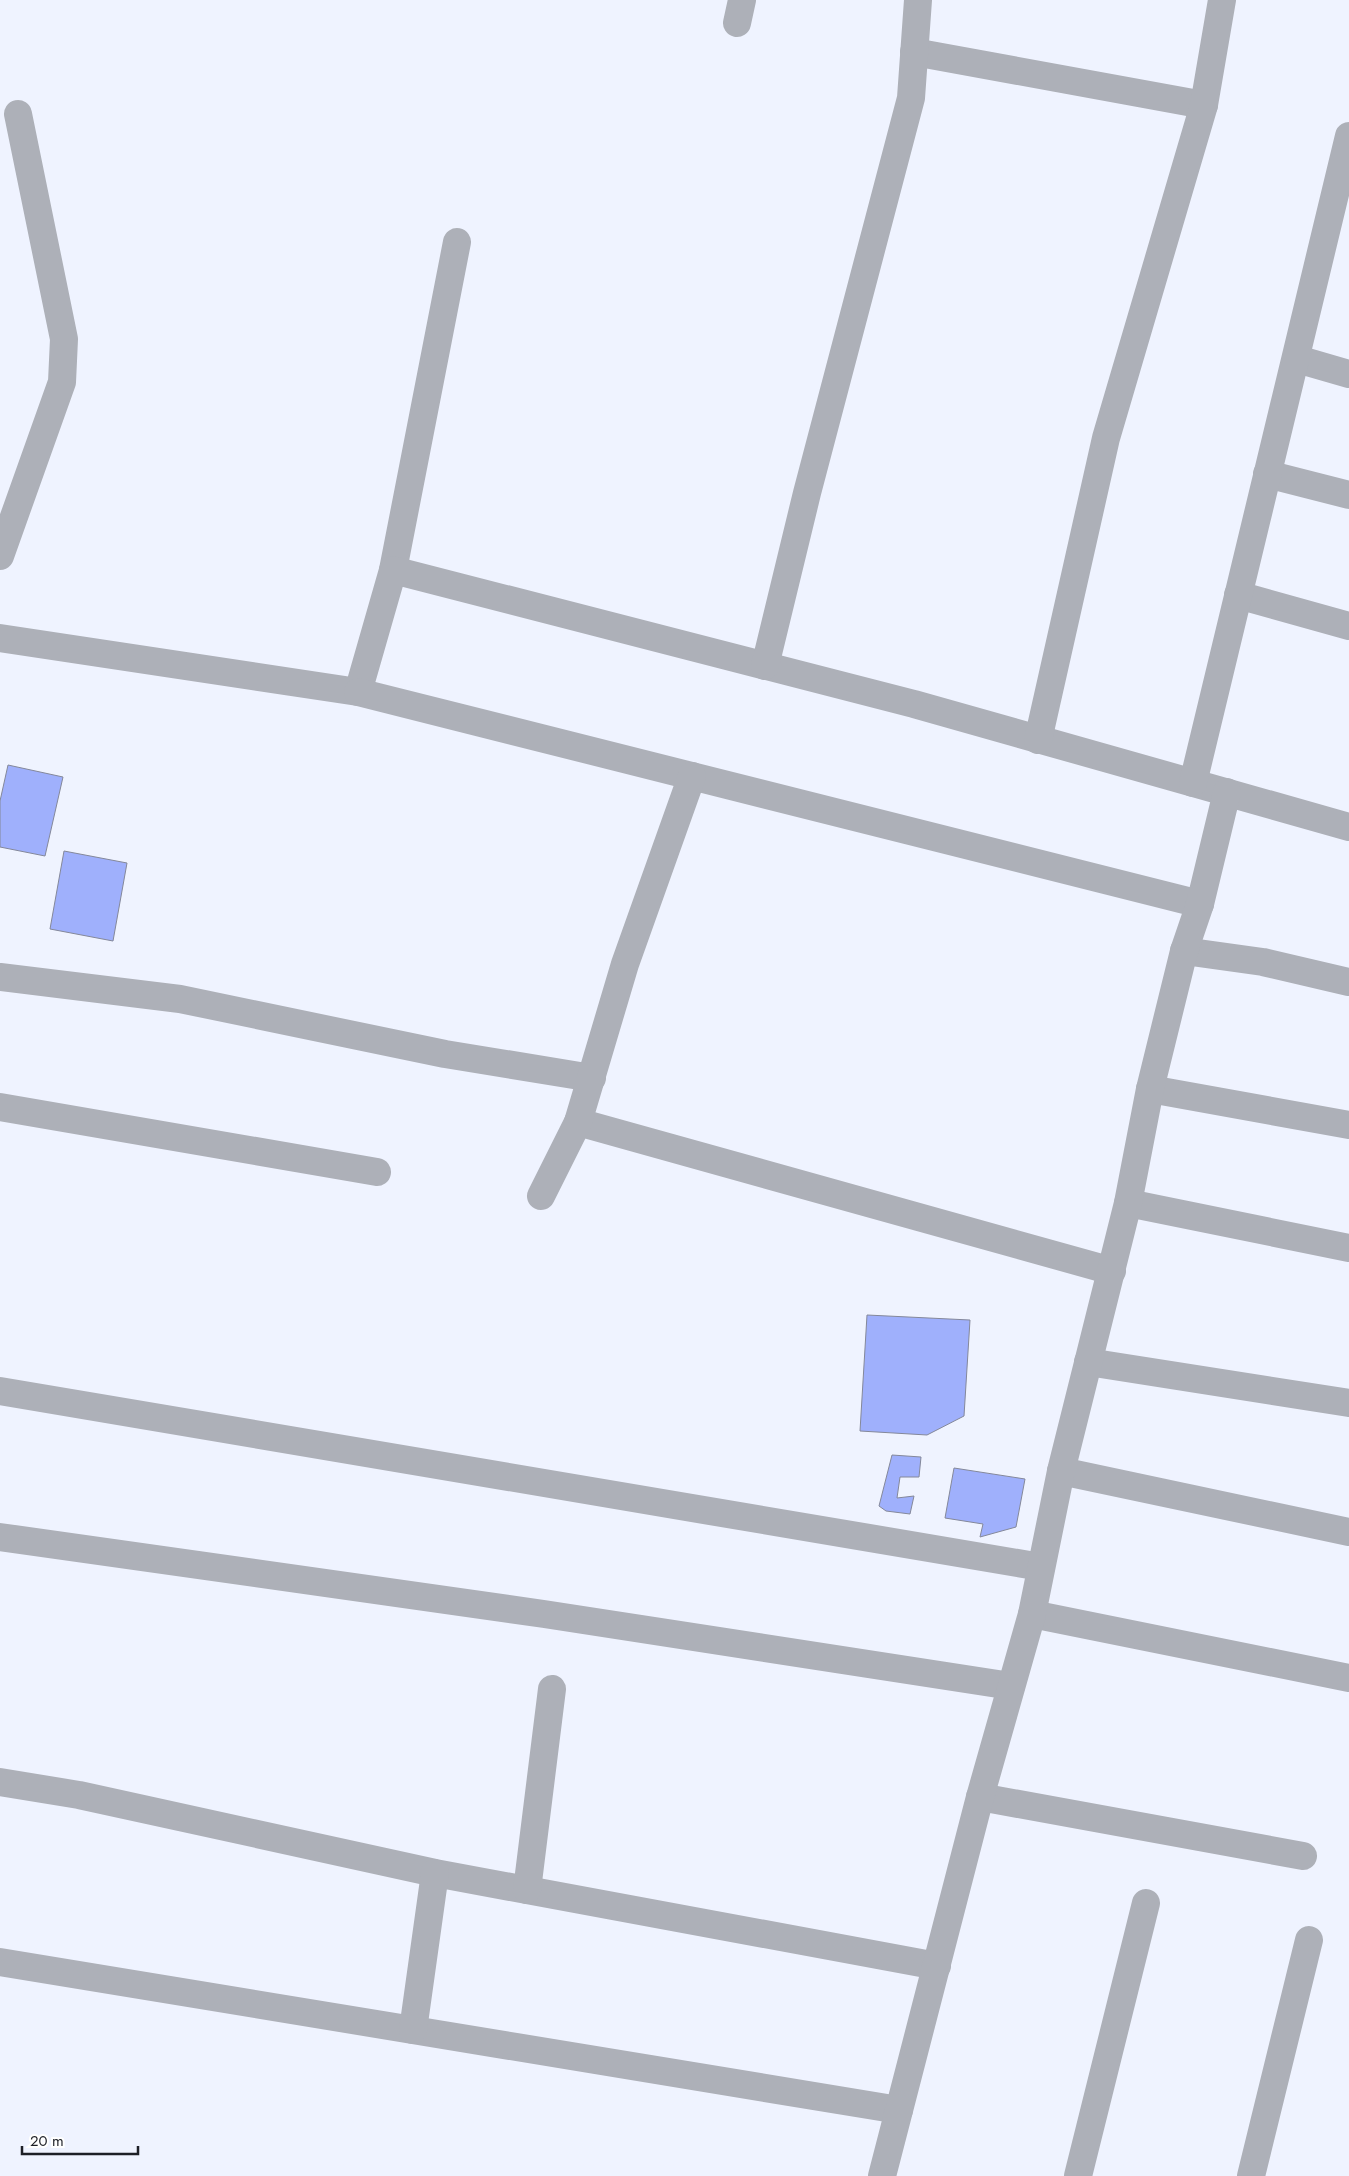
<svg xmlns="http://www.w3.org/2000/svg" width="1349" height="2176" viewBox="0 0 1349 2176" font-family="Jost,sans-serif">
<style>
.building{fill:#9fb0fc;stroke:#84889a}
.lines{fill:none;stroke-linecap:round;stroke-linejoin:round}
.minor{stroke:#adb0b8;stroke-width:28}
</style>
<rect width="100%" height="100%" fill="#eff3ff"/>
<g class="building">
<path d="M8 765 63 777 45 856 0 847V801Z"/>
<path d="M64 851 127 863 113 941 50 929Z"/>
<path d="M867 1315 970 1320 964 1416 927 1435 860 1431Z"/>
<path d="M892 1455 921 1457 919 1477H900L897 1498 914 1496 910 1514 886 1511 879 1506Z"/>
<path d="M954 1468 1025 1479 1016 1527 980 1537 983 1524 945 1518Z"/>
</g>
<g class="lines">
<g class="minor">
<path d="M737 23 742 0"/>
<path d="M914 52 1204 105"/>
<path d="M1297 359 1349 374"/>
<path d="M1267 474 1349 495"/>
<path d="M0 556 62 382 64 339 18 114"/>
<path d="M393 570 457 242"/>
<path d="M1238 595 1349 626"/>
<path d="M0 638 358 692 393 570 914 704 1349 827"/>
<path d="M765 666 807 493 911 98 918 0"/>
<path d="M358 692 1200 904"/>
<path d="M1038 740 1106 438 1204 105 1222 0"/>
<path d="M1193 783 1349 136"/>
<path d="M1184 951 1263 962 1349 982"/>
<path d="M0 977 180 999 445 1054 592 1078"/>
<path d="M1150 1089 1349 1125"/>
<path d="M0 1107 377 1172"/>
<path d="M578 1122 1112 1271"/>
<path d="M541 1196 578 1122 625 964 692 776"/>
<path d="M1128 1203 1349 1248"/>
<path d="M1088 1362 1349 1403"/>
<path d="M0 1391 1041 1567"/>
<path d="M1061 1471 1349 1532"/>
<path d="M0 1537 544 1614 1011 1686"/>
<path d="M1032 1614 1349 1678"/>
<path d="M0 1782 79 1795 435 1873 937 1966"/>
<path d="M980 1797 1303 1856"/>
<path d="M527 1890 552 1689"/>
<path d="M0 1962 899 2110"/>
<path d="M413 2030 435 1873"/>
<path d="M882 2176 980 1797 1032 1614 1061 1471 1128 1203 1150 1089 1184 951 1200 904 1227 792"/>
<path d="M1078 2176 1146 1903"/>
<path d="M1251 2176 1309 1940"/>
</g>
</g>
<path d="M22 2146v8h116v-8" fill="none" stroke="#1d1f26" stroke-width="2.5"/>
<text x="30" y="2146" font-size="15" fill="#1d1f26" stroke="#ffffff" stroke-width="4" paint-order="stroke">20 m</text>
</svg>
